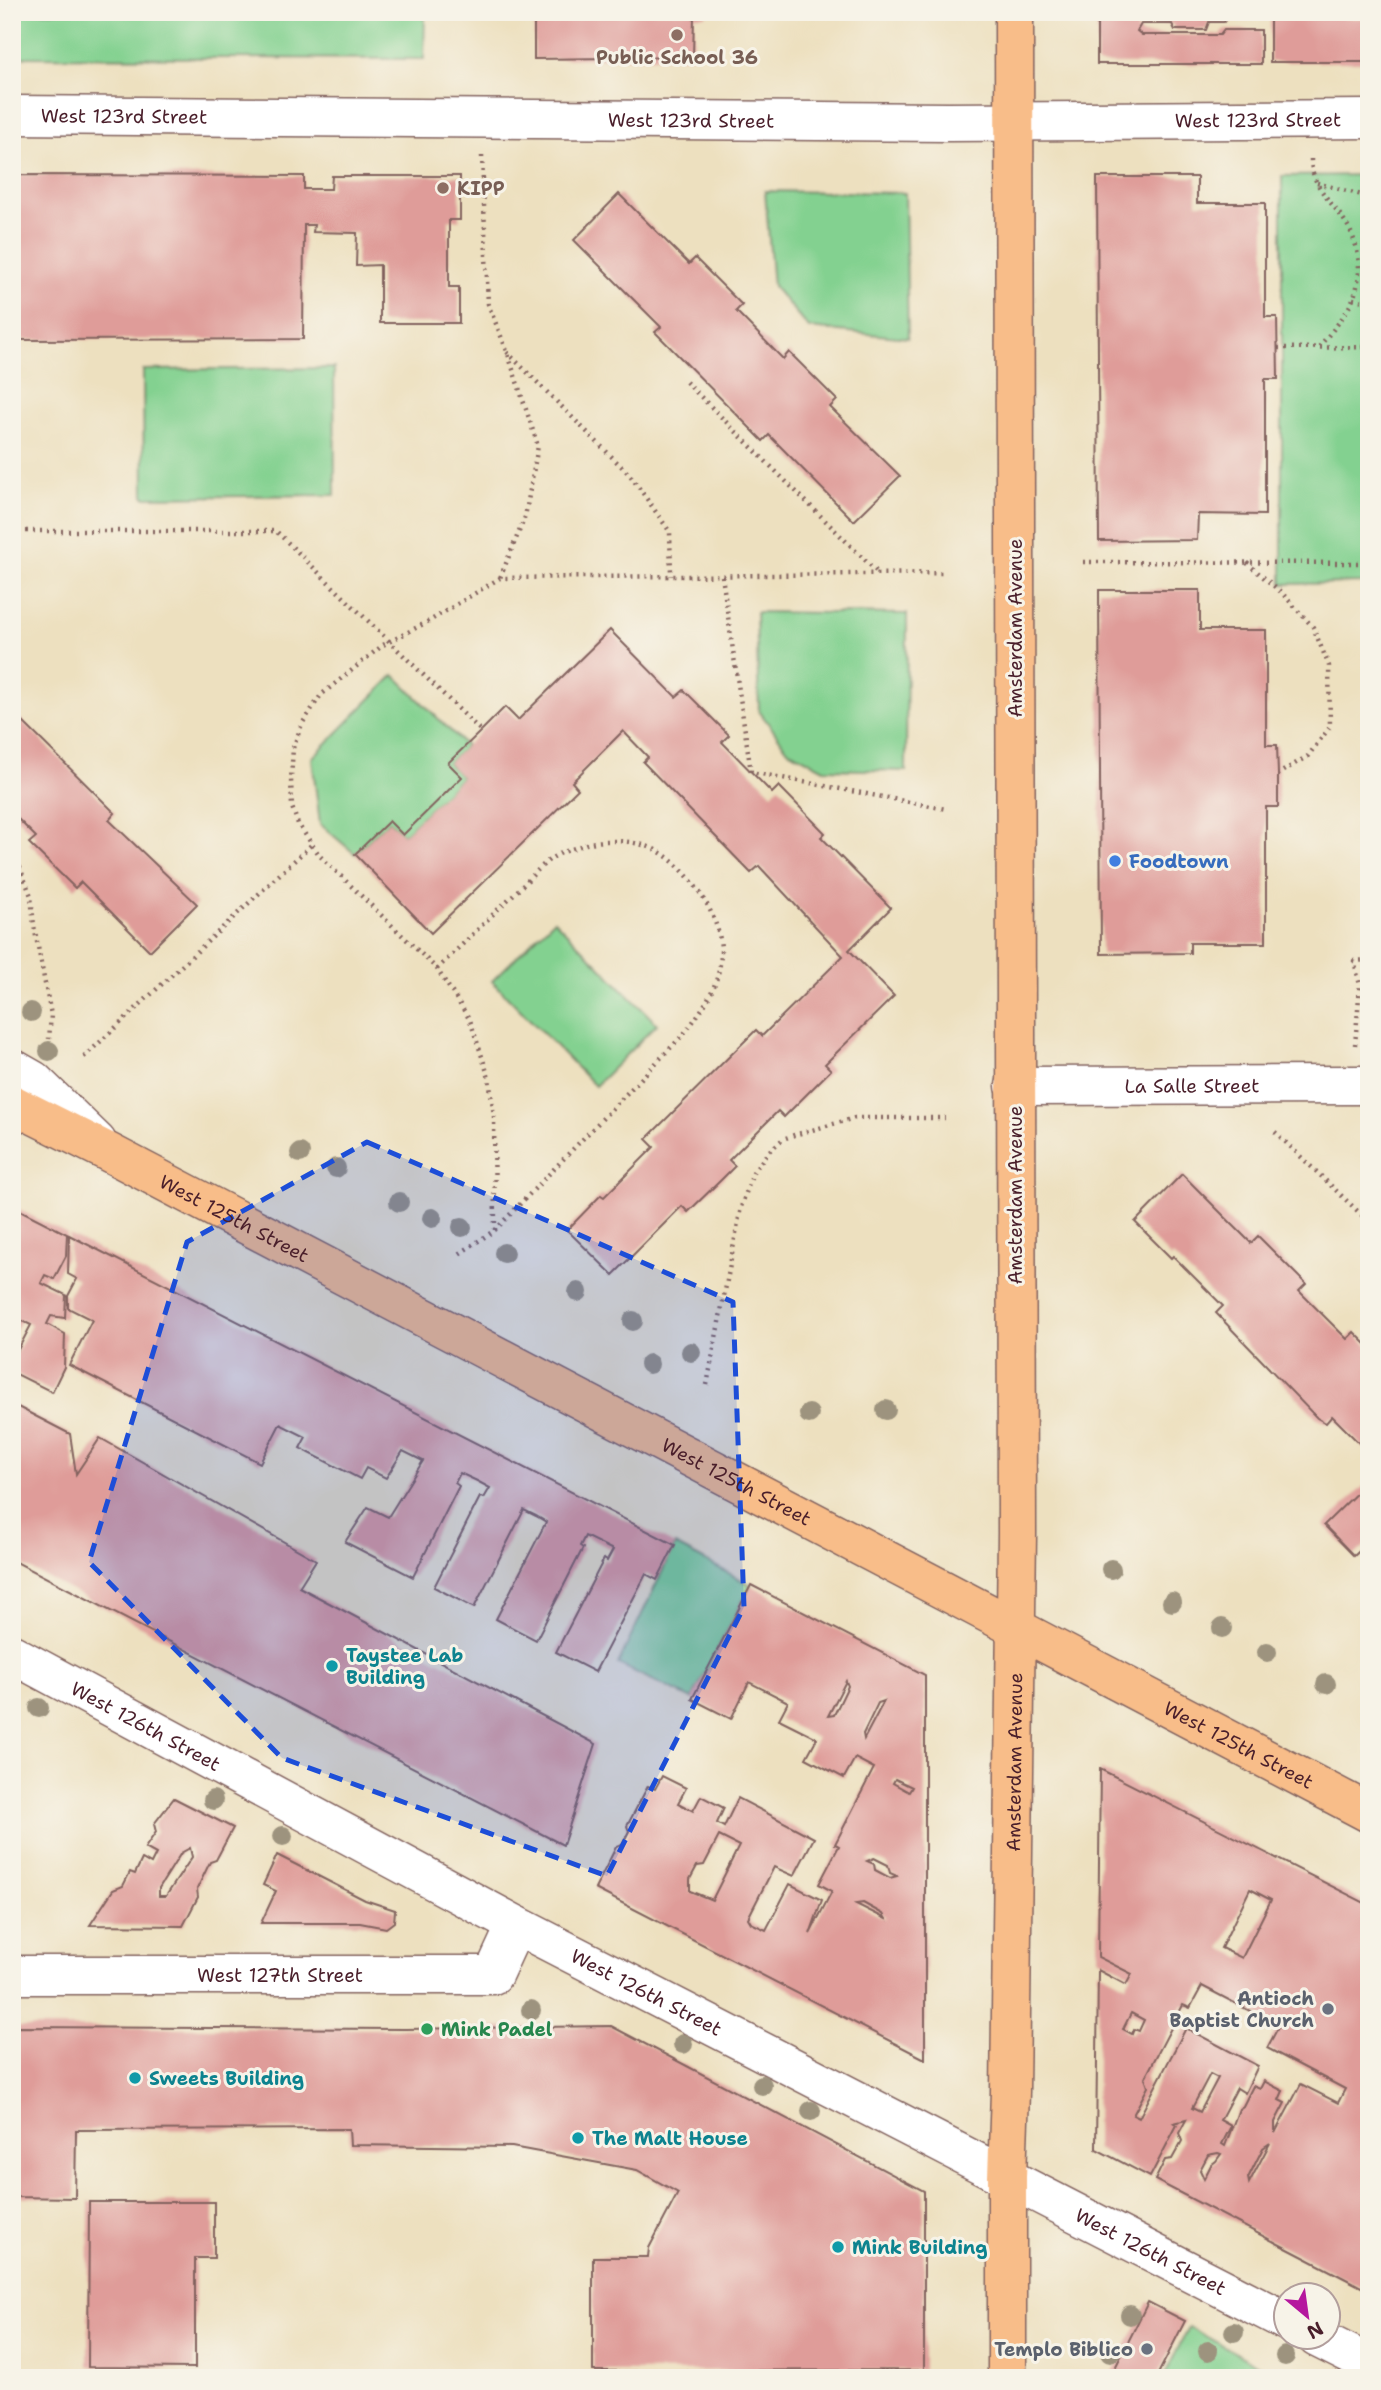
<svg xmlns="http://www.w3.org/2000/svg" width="1381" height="2390" viewBox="0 0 1381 2390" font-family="'Shantell Sans',sans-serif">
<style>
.green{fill:#83d190;stroke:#66785e;stroke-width:2}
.building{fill:#df9c99;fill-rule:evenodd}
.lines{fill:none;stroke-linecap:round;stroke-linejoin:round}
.minor-casing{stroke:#83635f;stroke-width:41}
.major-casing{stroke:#83635f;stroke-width:41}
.path{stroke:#83635f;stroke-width:4.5;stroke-dasharray:2 5;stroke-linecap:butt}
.minor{stroke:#fff;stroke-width:38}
.major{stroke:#f8bd89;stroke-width:38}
.tree{fill:#9d937e}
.marked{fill:#1d4ed8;fill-opacity:0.2;stroke:#1d4ed8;stroke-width:5;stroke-dasharray:14 9;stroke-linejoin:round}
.education-dot{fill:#8d6e63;stroke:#f7f3e8;stroke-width:2.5}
.shop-dot{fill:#3f7fe0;stroke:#f7f3e8;stroke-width:2.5}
.culture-dot{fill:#0f9aa8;stroke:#f7f3e8;stroke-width:2.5}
.worship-dot{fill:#6b7280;stroke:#f7f3e8;stroke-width:2.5}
.leisure-dot{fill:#2e9e5b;stroke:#f7f3e8;stroke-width:2.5}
.labels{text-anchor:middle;stroke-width:6;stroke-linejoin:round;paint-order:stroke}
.education-label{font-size:19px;font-weight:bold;fill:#785e54;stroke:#f7f3e8}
.street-label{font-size:19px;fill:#4a1f2b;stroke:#f7f3e8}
.shop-label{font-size:19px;font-weight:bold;fill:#366cbe;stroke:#f7f3e8;text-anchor:start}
.culture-label{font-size:19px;font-weight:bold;fill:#0d838f;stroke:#f7f3e8;text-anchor:start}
.worship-label{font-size:19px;font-weight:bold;fill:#5b616d;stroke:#f7f3e8;text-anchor:end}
.leisure-label{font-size:19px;font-weight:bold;fill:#27864d;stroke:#f7f3e8;text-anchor:start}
</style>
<rect width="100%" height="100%" fill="#f7f3e8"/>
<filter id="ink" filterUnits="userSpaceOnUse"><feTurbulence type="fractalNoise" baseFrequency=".0143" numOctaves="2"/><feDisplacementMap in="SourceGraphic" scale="14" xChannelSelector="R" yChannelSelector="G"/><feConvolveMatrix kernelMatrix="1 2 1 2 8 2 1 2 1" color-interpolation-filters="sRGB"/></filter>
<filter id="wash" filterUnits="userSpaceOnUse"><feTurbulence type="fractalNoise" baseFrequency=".00686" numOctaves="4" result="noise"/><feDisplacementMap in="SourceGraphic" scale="28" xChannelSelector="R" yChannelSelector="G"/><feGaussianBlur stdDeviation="1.57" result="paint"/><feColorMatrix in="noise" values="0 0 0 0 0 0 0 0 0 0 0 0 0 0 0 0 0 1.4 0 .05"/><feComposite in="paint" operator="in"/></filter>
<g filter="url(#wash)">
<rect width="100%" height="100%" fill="#ede0bf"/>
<g class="green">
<path d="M12 12H425L424 59 12 57Z"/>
<path d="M1369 175V583L1282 584V176Z"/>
<path d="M765 191 905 193 908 338 809 328 773 286Z"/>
<path d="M334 368 335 495 144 497 143 370Z"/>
<path d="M756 612 907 614 906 771 824 769 788 750 759 711Z"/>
<path d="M394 675 466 746 448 763 462 777 403 835 389 821 355 854 320 824 312 758Z"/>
<path d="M554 920 657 1024 595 1086 492 981Z"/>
<path d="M675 1545 751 1585 692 1699 618 1664Z"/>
<path d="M1189 2327 1281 2378H1163Z"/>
</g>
<g id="blocks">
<g class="building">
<path d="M523 12H706V16H694L693 57 534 59V15L523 16Z"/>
<path d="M1097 12H1245V19H1226L1224 22H1209L1206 30H1175L1172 24H1141L1137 31 1142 35H1220L1224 30H1261V64H1097Z"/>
<path d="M1283 12H1332L1343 18H1369V62H1270V16L1283 17Z"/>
<path d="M12 175 304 176V189H331L332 176H460V220H449V287H459V323H380V265L356 266 357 233 313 232 314 225H304L303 339 12 340Z"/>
<path d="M1097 177H1197V203H1265V317H1277L1278 379H1265V515L1198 514 1197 540 1099 541Z"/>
<path d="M619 194 689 264 695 258 742 305 736 311 783 359 789 352 837 400 830 407 900 476 854 521 769 435 763 441 655 332 661 327 574 240Z"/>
<path d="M1099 590H1200V630H1266V745H1277L1278 774V807H1266V943H1190V953L1101 954Z"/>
<path d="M610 630 676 697 684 690 729 735 722 742 772 793 779 786 825 833 821 837 891 908 849 950 894 996 825 1064 831 1070 784 1117 778 1111 729 1160 735 1166 721 1180 688 1212 682 1206 613 1275 567 1230 601 1195 604 1197 654 1147 646 1139 756 1030 762 1036 843 956 759 866 751 873 643 762 648 757 623 731 572 782 578 789 431 933 355 854 389 821 403 835 462 777 448 763 481 731 505 707 518 720Z"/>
<path d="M12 711 115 813 109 820 197 904 150 951 81 882 75 888 29 843 36 837 12 813Z"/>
<path d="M1182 1174 1251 1243 1258 1236 1306 1284 1299 1291 1347 1339 1354 1332 1369 1347V1453L1332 1416 1326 1423 1317 1418 1216 1313 1223 1306 1173 1256 1171 1258 1135 1222Z"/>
<path d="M12 1206 67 1234 66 1256 54 1279 45 1275 41 1283 66 1295 65 1318 51 1316 47 1324 65 1334 64 1367 52 1392 12 1372V1361L31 1325 21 1320 12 1337V1241L17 1233 12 1231Z"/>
<path d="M69 1235 675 1545 657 1580 646 1574 595 1672 556 1652 604 1559 607 1561 613 1550 585 1536 580 1546 583 1548 536 1640 496 1619 546 1522 536 1516 524 1510 474 1608 434 1587 480 1497 484 1498 490 1488 477 1481 460 1473 455 1483 459 1486 413 1577 345 1542 368 1507 388 1517 423 1461 403 1451 386 1478 366 1468 360 1479 300 1448 306 1437 280 1424 260 1463 69 1365 92 1320 68 1308V1296L77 1279 68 1274Z"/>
<path d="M12 1404 70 1434 76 1474 100 1438 316 1560 299 1587 596 1744 563 1845 12 1560Z"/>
<path d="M1369 1481V1542L1354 1556 1324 1525Z"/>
<path d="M751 1585 925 1675V2059L595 1889 616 1847 622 1845 629 1831 627 1826 648 1786 655 1789 662 1776 686 1788 678 1803 693 1811 701 1796 724 1808 717 1823 724 1827 738 1798 814 1838 794 1876 774 1867 748 1918 751 1923 766 1930 790 1884 822 1900 810 1934 832 1891 819 1884 839 1846 835 1844 874 1768 855 1758 844 1778 806 1758 817 1738 779 1719 788 1702 749 1682 731 1719 692 1699ZM846 1681 848 1686 834 1715 828 1716ZM884 1701 864 1739 863 1734 878 1703ZM895 1779 912 1787 909 1792 893 1783ZM719 1836 739 1846 712 1900 690 1891V1879L697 1866 704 1865ZM874 1858 888 1865 890 1873 897 1876 890 1878 875 1870 874 1864 867 1861ZM863 1903 883 1914 886 1919 856 1904Z"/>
<path d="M1100 1769 1369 1905V2291L1155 2180 1165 2160 1172 2159 1182 2141 1179 2133 1186 2120 1174 2123 1177 2125 1150 2177 1096 2149 1098 1970 1126 1985 1132 1974 1098 1957ZM1250 1889 1271 1900 1242 1958 1221 1948ZM1202 1986 1279 2026 1267 2048 1345 2089 1338 2103 1301 2084 1275 2133V2122L1285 2103 1279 2100 1283 2091 1264 2081 1260 2089 1253 2086 1243 2106 1239 2109 1225 2146 1222 2144 1231 2126 1220 2120 1237 2088 1245 2093 1258 2066 1186 2028 1139 2118 1133 2115 1148 2087 1145 2078 1183 2005 1190 2008ZM1131 2013 1144 2020 1139 2031 1134 2029 1132 2034 1123 2029ZM1210 2074 1218 2078 1200 2112 1192 2108ZM1270 2143 1249 2183 1248 2178 1263 2148ZM1218 2153 1221 2154 1216 2161 1211 2165 1204 2179 1200 2170 1208 2155Z"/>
<path d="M174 1798 233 1828 216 1860 210 1862 197 1889 198 1897 183 1926 90 1925 113 1890 123 1886 130 1872 135 1874 142 1859 151 1864 156 1854 145 1848 156 1832 154 1824ZM190 1848 192 1857 166 1896H159V1888L181 1853Z"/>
<path d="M277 1855 365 1900 395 1910 394 1922 386 1928 360 1923H261L276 1891 263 1885Z"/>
<path d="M611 2026 924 2191V2370L593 2371V2257H648L649 2248 678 2193 637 2170 512 2147 350 2145 349 2129 76 2130 75 2198 12 2197V2027L406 2029Z"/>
<path d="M89 2202H214V2258H195V2368L88 2367Z"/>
<path d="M1148 2302 1185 2321 1156 2378H1110Z"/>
</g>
</g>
</g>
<g filter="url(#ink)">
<use href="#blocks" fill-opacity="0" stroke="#83635f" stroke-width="2"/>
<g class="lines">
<g class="minor-casing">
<g id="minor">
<path id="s1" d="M12 115 948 122 1369 119"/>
<path d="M12 1068 33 1080 97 1142"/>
<path id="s2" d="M1015 1086 1369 1085"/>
<path id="s3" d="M12 1654 516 1925 1286 2321"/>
<path id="s4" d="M12 1975H493L516 1925"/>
<path d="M1317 2338 1369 2364"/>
</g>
</g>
<g class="major-casing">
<g id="major">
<path id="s5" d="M12 1104 106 1151 1369 1813"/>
<path id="s6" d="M1007 2378V2177L1010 2092 1017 1534 1014 12"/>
</g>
</g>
<g class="path">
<path d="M14 78 16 12"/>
<path d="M482 156 488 304 507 351 538 446 525 517 500 578"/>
<path d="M1311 159C1311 185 1330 200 1344 220 1359 241 1364 274 1353 299 1346 316 1330 333 1318 348"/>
<path d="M1317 183 1369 197"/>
<path d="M1353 299 1369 302"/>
<path d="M1278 348 1369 347"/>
<path d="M507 352 630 475 670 532 671 576"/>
<path d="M686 382 878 573"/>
<path d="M12 531H276L481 731"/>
<path d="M1083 562 1369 563"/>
<path d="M1247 563 1282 593 1313 627 1329 666 1330 727 1308 756 1278 774"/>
<path d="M722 576 751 772 946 809"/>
<path d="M12 847 31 896 34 926 51 1015 49 1039"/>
<path d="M437 969C464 943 490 917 517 891 528 881 539 867 552 858 561 852 575 848 586 844 605 839 630 840 649 847 684 860 721 914 721 951 721 985 702 1011 682 1036L495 1230 459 1254"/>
<path d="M1355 1045 1360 985 1354 961 1369 960"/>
<path d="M84 1057 311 845"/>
<path d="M1275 1132 1369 1222"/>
<path d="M495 1230 494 1116 489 1078 470 1020 437 969 320 856 298 824 292 807 291 779 293 748 302 724 321 695 383 645 431 620 500 578 946 573"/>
<path d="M707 1385 741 1207 753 1173 768 1152 783 1139 794 1135 855 1118H945"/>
</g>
<use href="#minor" class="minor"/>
<use href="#major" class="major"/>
</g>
<g class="tree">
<circle cx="31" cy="1012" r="10"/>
<circle cx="49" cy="1051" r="10"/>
<circle cx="300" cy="1153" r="10"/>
<circle cx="336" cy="1168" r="10"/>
<circle cx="399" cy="1202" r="10"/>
<circle cx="432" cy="1218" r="10"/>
<circle cx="462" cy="1227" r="10"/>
<circle cx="504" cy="1253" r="10"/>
<circle cx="578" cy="1292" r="10"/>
<circle cx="633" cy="1321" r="10"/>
<circle cx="691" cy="1352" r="10"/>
<circle cx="649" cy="1364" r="10"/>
<circle cx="886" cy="1410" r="10"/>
<circle cx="809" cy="1414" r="10"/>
<circle cx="1111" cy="1569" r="10"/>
<circle cx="1172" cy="1602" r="10"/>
<circle cx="1222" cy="1628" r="10"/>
<circle cx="1267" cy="1652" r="10"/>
<circle cx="1326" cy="1684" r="10"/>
<circle cx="39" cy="1708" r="10"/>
<circle cx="213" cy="1800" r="10"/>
<circle cx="283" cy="1836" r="10"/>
<circle cx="531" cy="2010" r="10"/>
<circle cx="683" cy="2044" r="10"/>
<circle cx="762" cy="2085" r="10"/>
<circle cx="811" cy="2111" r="10"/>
<circle cx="1130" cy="2315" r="10"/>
<circle cx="1234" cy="2332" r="10"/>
<circle cx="1208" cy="2351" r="10"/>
<circle cx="1110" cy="2353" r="10"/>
<circle cx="1285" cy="2356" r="10"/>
</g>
</g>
<path class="marked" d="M367 1142 733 1302 744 1607 607 1876 282 1758 89 1562 187 1242Z"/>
<g class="education-dot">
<circle cx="677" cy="35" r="7"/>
<circle cx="443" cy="188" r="7"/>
</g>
<circle class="shop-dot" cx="1115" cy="861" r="7"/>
<g class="culture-dot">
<circle cx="332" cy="1666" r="7"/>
<circle cx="135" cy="2078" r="7"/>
<circle cx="578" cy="2138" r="7"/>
<circle cx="838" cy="2247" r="7"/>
</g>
<g class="worship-dot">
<circle cx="1328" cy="2009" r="7"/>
<circle cx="1147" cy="2349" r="7"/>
</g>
<circle class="leisure-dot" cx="427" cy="2029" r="7"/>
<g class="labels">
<g class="education-label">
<text x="677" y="64">Public School 36</text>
<text x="457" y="195" text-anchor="start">KIPP</text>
</g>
<g class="street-label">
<text dy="7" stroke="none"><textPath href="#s1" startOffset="112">West 123rd Street</textPath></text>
<text dy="7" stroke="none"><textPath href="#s1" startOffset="679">West 123rd Street</textPath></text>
<text dy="7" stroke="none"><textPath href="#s1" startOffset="1246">West 123rd Street</textPath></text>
<text transform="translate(1015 628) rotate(-90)" y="7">Amsterdam Avenue</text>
<text dy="7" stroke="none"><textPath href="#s2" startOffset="177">La Salle Street</textPath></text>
<text transform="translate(1015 1195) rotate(-90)" y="7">Amsterdam Avenue</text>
<text dy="7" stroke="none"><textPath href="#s5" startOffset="250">West 125th Street</textPath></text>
<text dy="7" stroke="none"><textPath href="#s5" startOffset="817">West 125th Street</textPath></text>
<text dy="7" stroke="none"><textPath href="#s3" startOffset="152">West 126th Street</textPath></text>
<text dy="7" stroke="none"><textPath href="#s5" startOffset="1384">West 125th Street</textPath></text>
<text dy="7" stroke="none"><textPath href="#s6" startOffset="616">Amsterdam Avenue</textPath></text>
<text dy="7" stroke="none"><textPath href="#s4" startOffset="268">West 127th Street</textPath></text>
<text dy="7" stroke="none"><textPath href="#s3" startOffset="719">West 126th Street</textPath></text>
<text dy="7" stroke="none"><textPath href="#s3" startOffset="1286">West 126th Street</textPath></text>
</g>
<g class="shop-label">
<text x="1129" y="868">Foodtown</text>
</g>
<g class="culture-label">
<text x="346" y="1662">Taystee Lab<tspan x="346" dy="22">Building</tspan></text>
<text x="149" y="2085">Sweets Building</text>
<text x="592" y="2145">The Malt House</text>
<text x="852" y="2254">Mink Building</text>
</g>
<g class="worship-label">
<text x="1314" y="2005">Antioch<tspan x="1314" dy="22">Baptist Church</tspan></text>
<text x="1133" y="2356">Templo Biblico</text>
</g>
<g class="leisure-label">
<text x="441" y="2036">Mink Padel</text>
</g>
</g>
<rect width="1381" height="2390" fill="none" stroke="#f7f3e8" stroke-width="42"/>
<g transform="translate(1307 2316) rotate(151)"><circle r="33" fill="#f7f3e8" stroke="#b29e9c" stroke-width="2"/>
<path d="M0-5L12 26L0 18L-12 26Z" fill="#b5179e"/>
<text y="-10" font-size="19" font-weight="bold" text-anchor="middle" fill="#4a1f2b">N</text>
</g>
</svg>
